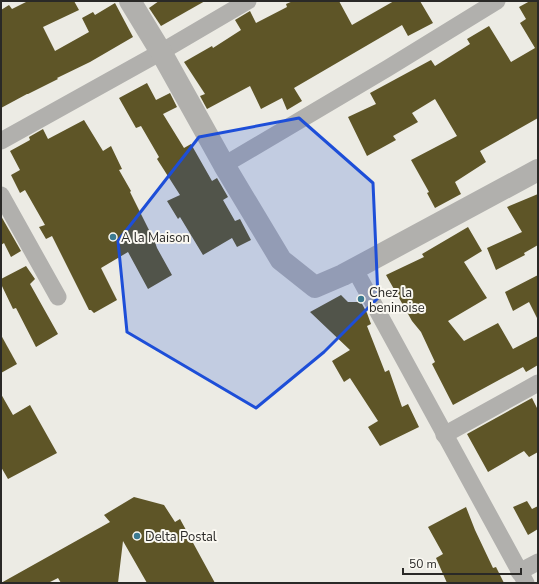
<svg xmlns="http://www.w3.org/2000/svg" width="539" height="584" viewBox="0 0 539 584" font-family="'Nunito Sans',sans-serif">
<style>
.building{fill:#5e5527}
.lines{fill:none;stroke-linecap:round;stroke-linejoin:round}
.minor{stroke:#b1b0ad;stroke-width:17}
.tertiary{stroke:#b1b0ad;stroke-width:22}
.marked{fill:#1d4ed8;fill-opacity:0.2;stroke:#1d4ed8;stroke-width:3;stroke-linejoin:round}
.poi-dot{fill:#3c7a90;stroke:#faf8f1;stroke-width:1.5}
.labels{text-anchor:middle;stroke-width:4;stroke-linejoin:round;paint-order:stroke}
.poi-label{font-size:13px;fill:#2a2927;stroke:#faf8f1;text-anchor:start}
</style>
<rect width="100%" height="100%" fill="#ecebe4"/>
<g class="building">
<path d="M28 1H74L79 10 43 27 55 51 89 32 82 18 93 12 95 15 115 3 133 37 90 62 57 78 58 79 28 94H27L1 108V10L9 5 12 9Z"/>
<path d="M159 1H205L161 26 149 8Z"/>
<path d="M293 1H339L352 25 394 1H420L433 23 408 36 402 25 294 88 302 101 287 110 282 98 261 109 250 86 207 109 200 96 205 94 184 62 212 46 213 48 241 30 235 20 250 11 256 23 287 7 286 4Z"/>
<path d="M530 1H538V118L480 151 486 162 455 182 461 194 435 208 427 193 429 192 411 160 457 136 435 99 412 113 418 122 393 136 396 140 367 156 348 117 376 104 370 93 431 60 435 66 470 44 467 39 489 26 511 62 535 48 520 23 526 19 519 7Z"/>
<path d="M147 83 156 100 170 93 177 107 163 114 184 148 191 144 212 181 217 178 228 197 223 200 235 221 240 219 251 240 237 247 232 238 203 255 180 217 178 219 167 201 180 195 157 159 159 157 141 126 136 128 119 98Z"/>
<path d="M84 120 103 151 111 146 122 169 119 170 131 191 130 192 155 242 157 248 172 275 148 289 128 252 101 268 117 300 94 313 91 310H89L52 236 46 239 39 227 45 225 25 190 20 193 11 175 20 170 10 151 30 140 29 137 43 129 48 139Z"/>
<path d="M538 194V245L524 253 525 255 496 270 487 248 522 232 507 207Z"/>
<path d="M1 216 21 251 11 257 4 243 1 245Z"/>
<path d="M468 227 482 251 464 262 487 298 448 321 464 341 498 323 513 349 538 336V365L526 372 523 367 453 405 432 364 435 362 421 332 412 321 386 275 424 257 422 254Z"/>
<path d="M26 266 35 279 30 284 58 334 36 347 16 308 13 309 1 284V279Z"/>
<path d="M538 275V320L529 302 513 311 505 292Z"/>
<path d="M341 295 348 302H361L367 313 371 324 367 326 385 372 389 370 402 407 408 404 419 427 380 446 368 427 378 421 350 378 344 382 332 361 350 350 310 312Z"/>
<path d="M1 335 17 364 1 373Z"/>
<path d="M1 394 13 415 30 405 57 453 8 479 1 467Z"/>
<path d="M532 398 538 410V452L529 457 524 451 488 472 467 434Z"/>
<path d="M134 497 164 505 175 522 180 519 215 583H147L123 541 118 583H61L58 578 48 583H1L110 522 104 515Z"/>
<path d="M527 501 532 509 538 506V529L528 535 513 507Z"/>
<path d="M466 507 475 530 493 568 496 567 504 583H447L436 558 443 554 428 527Z"/>
</g>
<g class="lines">
<g class="minor">
<path d="M1 141 161 52 248 1"/>
<path d="M224 165 388 68 497 1"/>
<path d="M1 195 58 297"/>
<path d="M354 268 526 583"/>
<path d="M444 435 538 383"/>
<path d="M519 572 538 562"/>
</g>
<path class="tertiary" d="M130 1 161 52 224 165 281 260 315 287 343 275 538 170"/>
</g>
<path class="marked" d="M299 118 373 183 378 298 324 352 256 408 127 332 118 241 199 137Z"/>
<g class="poi-dot">
<circle cx="113" cy="237" r="4"/>
<circle cx="361" cy="299" r="4"/>
<circle cx="137" cy="536" r="4"/>
</g>
<g class="labels">
<g class="poi-label">
<text x="121" y="242">A la Maison</text>
<text x="369" y="297">Chez la<tspan x="369" dy="15">beninoise</tspan></text>
<text x="145" y="541">Delta Postal</text>
</g>
</g>
<rect width="539" height="584" fill="none" stroke="#2a2927" stroke-width="4"/>
<path d="M403 568v6h118v-6" fill="none" stroke="#2a2927" stroke-width="2"/>
<text x="409" y="568" font-size="12" fill="#2a2927" stroke="#faf8f1" stroke-width="3" paint-order="stroke">50 m</text>
</svg>
